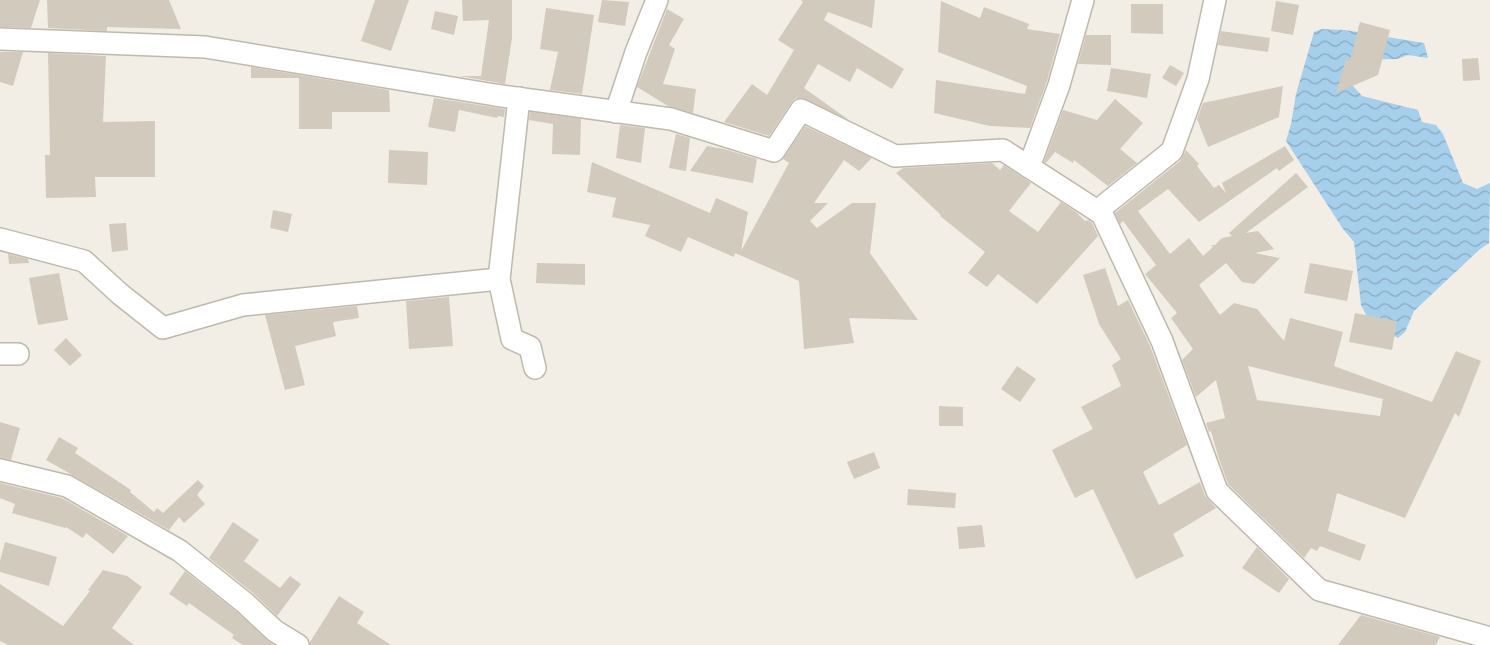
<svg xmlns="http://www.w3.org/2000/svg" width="1490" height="645" viewBox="0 0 1490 645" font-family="Roboto,sans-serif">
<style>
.water{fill:url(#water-waves)}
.building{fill:#d2cabc;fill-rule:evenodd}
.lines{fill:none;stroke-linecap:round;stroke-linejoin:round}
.minor-casing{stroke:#bfb9ac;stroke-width:24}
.minor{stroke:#fff;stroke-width:21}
</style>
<defs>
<pattern id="water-waves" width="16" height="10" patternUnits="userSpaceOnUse" patternTransform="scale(1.25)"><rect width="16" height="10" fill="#a6cfeb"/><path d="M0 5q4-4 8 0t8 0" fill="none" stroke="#89a9bf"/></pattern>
</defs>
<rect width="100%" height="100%" fill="#f2eee6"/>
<path class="water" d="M1322 29 1345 30 1424 43 1428 58 1408 55 1397 59 1359 60 1353 86 1362 96 1418 110 1422 122 1436 125 1443 134 1463 183 1477 189 1490 183 1489 243 1479 250 1414 311 1405 332 1398 338 1371 324 1361 305 1354 242 1343 229 1286 141 1291 124 1296 94 1314 32Z"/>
<g class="building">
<path d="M0 0H40L31 28 0 27Z"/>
<path d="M47 0H169L181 29 107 27V31L48 28Z"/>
<path d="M375 0H409L391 51 361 41Z"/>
<path d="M462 0H512V38L505 84 460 76H481L489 20 463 21Z"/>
<path d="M602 0 629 2 625 26 598 22Z"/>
<path d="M801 0H875L872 28 828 12 824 20 904 69 892 89 857 68 850 82 818 64 804 88 849 120 801 98 795 99 791 103 769 136 724 122 752 84 767 95 794 50 778 40 803 2Z"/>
<path d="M941 1 980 18 984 7 1029 24 1027 29 1060 34 1047 81 1030 128 990 126 934 113 936 80 1025 94 1027 86 938 52Z"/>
<path d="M1276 1 1299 5 1293 35 1271 31Z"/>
<path d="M1131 4H1163V34L1131 33Z"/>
<path d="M546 8 594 15 582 94 550 90 558 52 540 49Z"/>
<path d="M667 9 684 19 669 45 675 49 663 84 696 89 693 113 668 106 637 87Z"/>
<path d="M435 11 458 16 454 35 431 29Z"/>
<path d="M1360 22 1390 30 1378 75 1336 93 1346 59 1350 60Z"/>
<path d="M1221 31 1270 38 1268 52 1218 45Z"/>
<path d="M1086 35H1111V65L1078 64Z"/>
<path d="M0 52H23L13 86 0 82Z"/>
<path d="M48 53 106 56 103 122 155 121V177H95L96 197 46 198 45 155H50Z"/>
<path d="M1478 58 1480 80 1463 81 1462 59Z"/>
<path d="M1170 65 1184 73 1176 86 1162 78Z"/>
<path d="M251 67 389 90 390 112H332V129H299V78H251Z"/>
<path d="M1111 68 1151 74 1147 98 1107 91Z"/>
<path d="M1283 86 1279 117 1208 147 1197 119 1203 103Z"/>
<path d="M434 98 505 109 504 117 498 116 497 118 459 110 455 132 428 127Z"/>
<path d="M1115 99 1143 123 1120 149 1137 163 1108 186 1074 160 1073 163 1055 152 1046 163 1044 162 1063 110 1097 120Z"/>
<path d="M530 112 581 119 580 155 552 154 553 124 529 120Z"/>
<path d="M620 125 645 128 641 163 616 158Z"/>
<path d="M805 126 872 158 859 171 844 160 814 203H828L810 221 817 228 852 203H876L870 253 918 320 849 318 854 343 804 349 799 281 735 253 734 257 688 237 681 252 645 236 650 225 612 217 616 198 587 192 592 162 710 213 716 198 748 212 741 251 789 163 783 159Z"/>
<path d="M676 134 690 138 686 171 669 168Z"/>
<path d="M707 146 724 149 757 159 753 183 690 171Z"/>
<path d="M1285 146 1294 160 1279 171 1277 168 1199 222 1168 189 1138 211 1170 254 1189 238 1203 256 1213 247 1211 245H1215L1222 238 1232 236 1229 233 1296 173 1308 187 1246 233 1258 231 1274 249 1255 253 1280 258 1254 284 1242 282 1226 263 1199 285 1220 315 1234 303 1257 309 1284 341 1290 318 1343 332 1334 366 1432 402 1456 351 1481 361 1459 417 1455 413 1405 518 1337 493 1328 531 1366 545 1360 561 1320 546 1317 551 1311 548 1304 558 1228 484 1218 456 1211 431 1209 432 1206 423 1225 418 1216 380 1196 397 1182 360 1193 349 1171 318 1177 313 1145 274 1156 265 1123 221 1120 224 1115 213 1180 161 1186 150 1199 164 1197 166 1214 188 1219 185 1226 193 1222 183ZM1248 366 1383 399 1380 416 1257 400Z"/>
<path d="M389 150 428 152 427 185 388 183Z"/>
<path d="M992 163 1000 170 1004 165 1031 183 1009 211 1038 232 1061 202 1076 212 1085 221 1088 220 1092 223 1098 236 1037 304 998 274 987 287 968 273 985 252 940 216 941 215 896 173 903 168Z"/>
<path d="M273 210 292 214 288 232 270 228Z"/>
<path d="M126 223 128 250 112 252 109 224Z"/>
<path d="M8 254 28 259 29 263 9 264Z"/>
<path d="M537 263 585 264V285L536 283Z"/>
<path d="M1310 263 1353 271 1347 301 1304 293Z"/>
<path d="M1105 268 1118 306 1128 300 1150 346 1187 445 1143 472 1159 505 1200 482 1205 496 1216 508 1173 534 1184 556 1136 579 1093 489 1075 498 1052 450 1093 429 1081 407 1121 386 1112 365 1121 359 1099 324 1083 275Z"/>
<path d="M59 273 68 320 38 325 29 278Z"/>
<path d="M449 297 453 346 409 349 406 301Z"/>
<path d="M357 306 359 318 333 322 336 336 295 346 305 385 285 390 265 315Z"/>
<path d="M1355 313 1397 321 1392 350 1349 342Z"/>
<path d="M66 338 82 355 70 366 54 350Z"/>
<path d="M1017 366 1036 379 1020 402 1001 389Z"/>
<path d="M939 406 963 407V426H939Z"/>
<path d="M0 422 20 428 11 460 0 458Z"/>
<path d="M59 437 78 448 75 453 131 490 130 492 154 512 157 508 163 513 198 480 204 486 197 495 205 504 184 523 179 517 169 530 46 460Z"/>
<path d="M874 452 880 468 854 479 847 462Z"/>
<path d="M0 483 62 498 128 536 113 554 86 533 83 538 66 527 65 528 12 513 15 504 0 498Z"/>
<path d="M908 489 956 493 955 508 907 505Z"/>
<path d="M233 522 259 540 244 561 280 588 290 576 301 584 277 616 253 593 209 558Z"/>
<path d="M982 525 985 547 959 549 957 527Z"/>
<path d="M5 542 57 557 49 586 0 572V561Z"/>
<path d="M1257 547 1289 579 1279 593 1242 568Z"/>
<path d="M103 570 127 576 142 587 112 628 134 645H8L0 641V584L63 626 90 591 88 590Z"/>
<path d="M185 571 237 612 267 640 274 645H243L232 638 234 635 189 603 187 606 169 594Z"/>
<path d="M339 596 364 612 357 623 391 645H310V642Z"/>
<path d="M1361 615 1440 637 1436 645H1338Z"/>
</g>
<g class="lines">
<g class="minor-casing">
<g id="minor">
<path d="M0 39 205 47 495 95 671 119 774 151 801 110 895 156 1003 150 1102 214 1162 341 1217 491 1319 590 1490 638"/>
<path d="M519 98 499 279 512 339 530 347 535 368"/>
<path d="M616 112 636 52 657 0"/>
<path d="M1029 167 1059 85 1083 0"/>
<path d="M1097 211 1172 151 1198 79 1215 0"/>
<path d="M0 239 84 261 120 294 163 328 243 305 499 279"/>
<path d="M0 354H18"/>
<path d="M0 470 67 486 180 551 245 603 275 631 298 645"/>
</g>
</g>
<use href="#minor" class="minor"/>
</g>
</svg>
